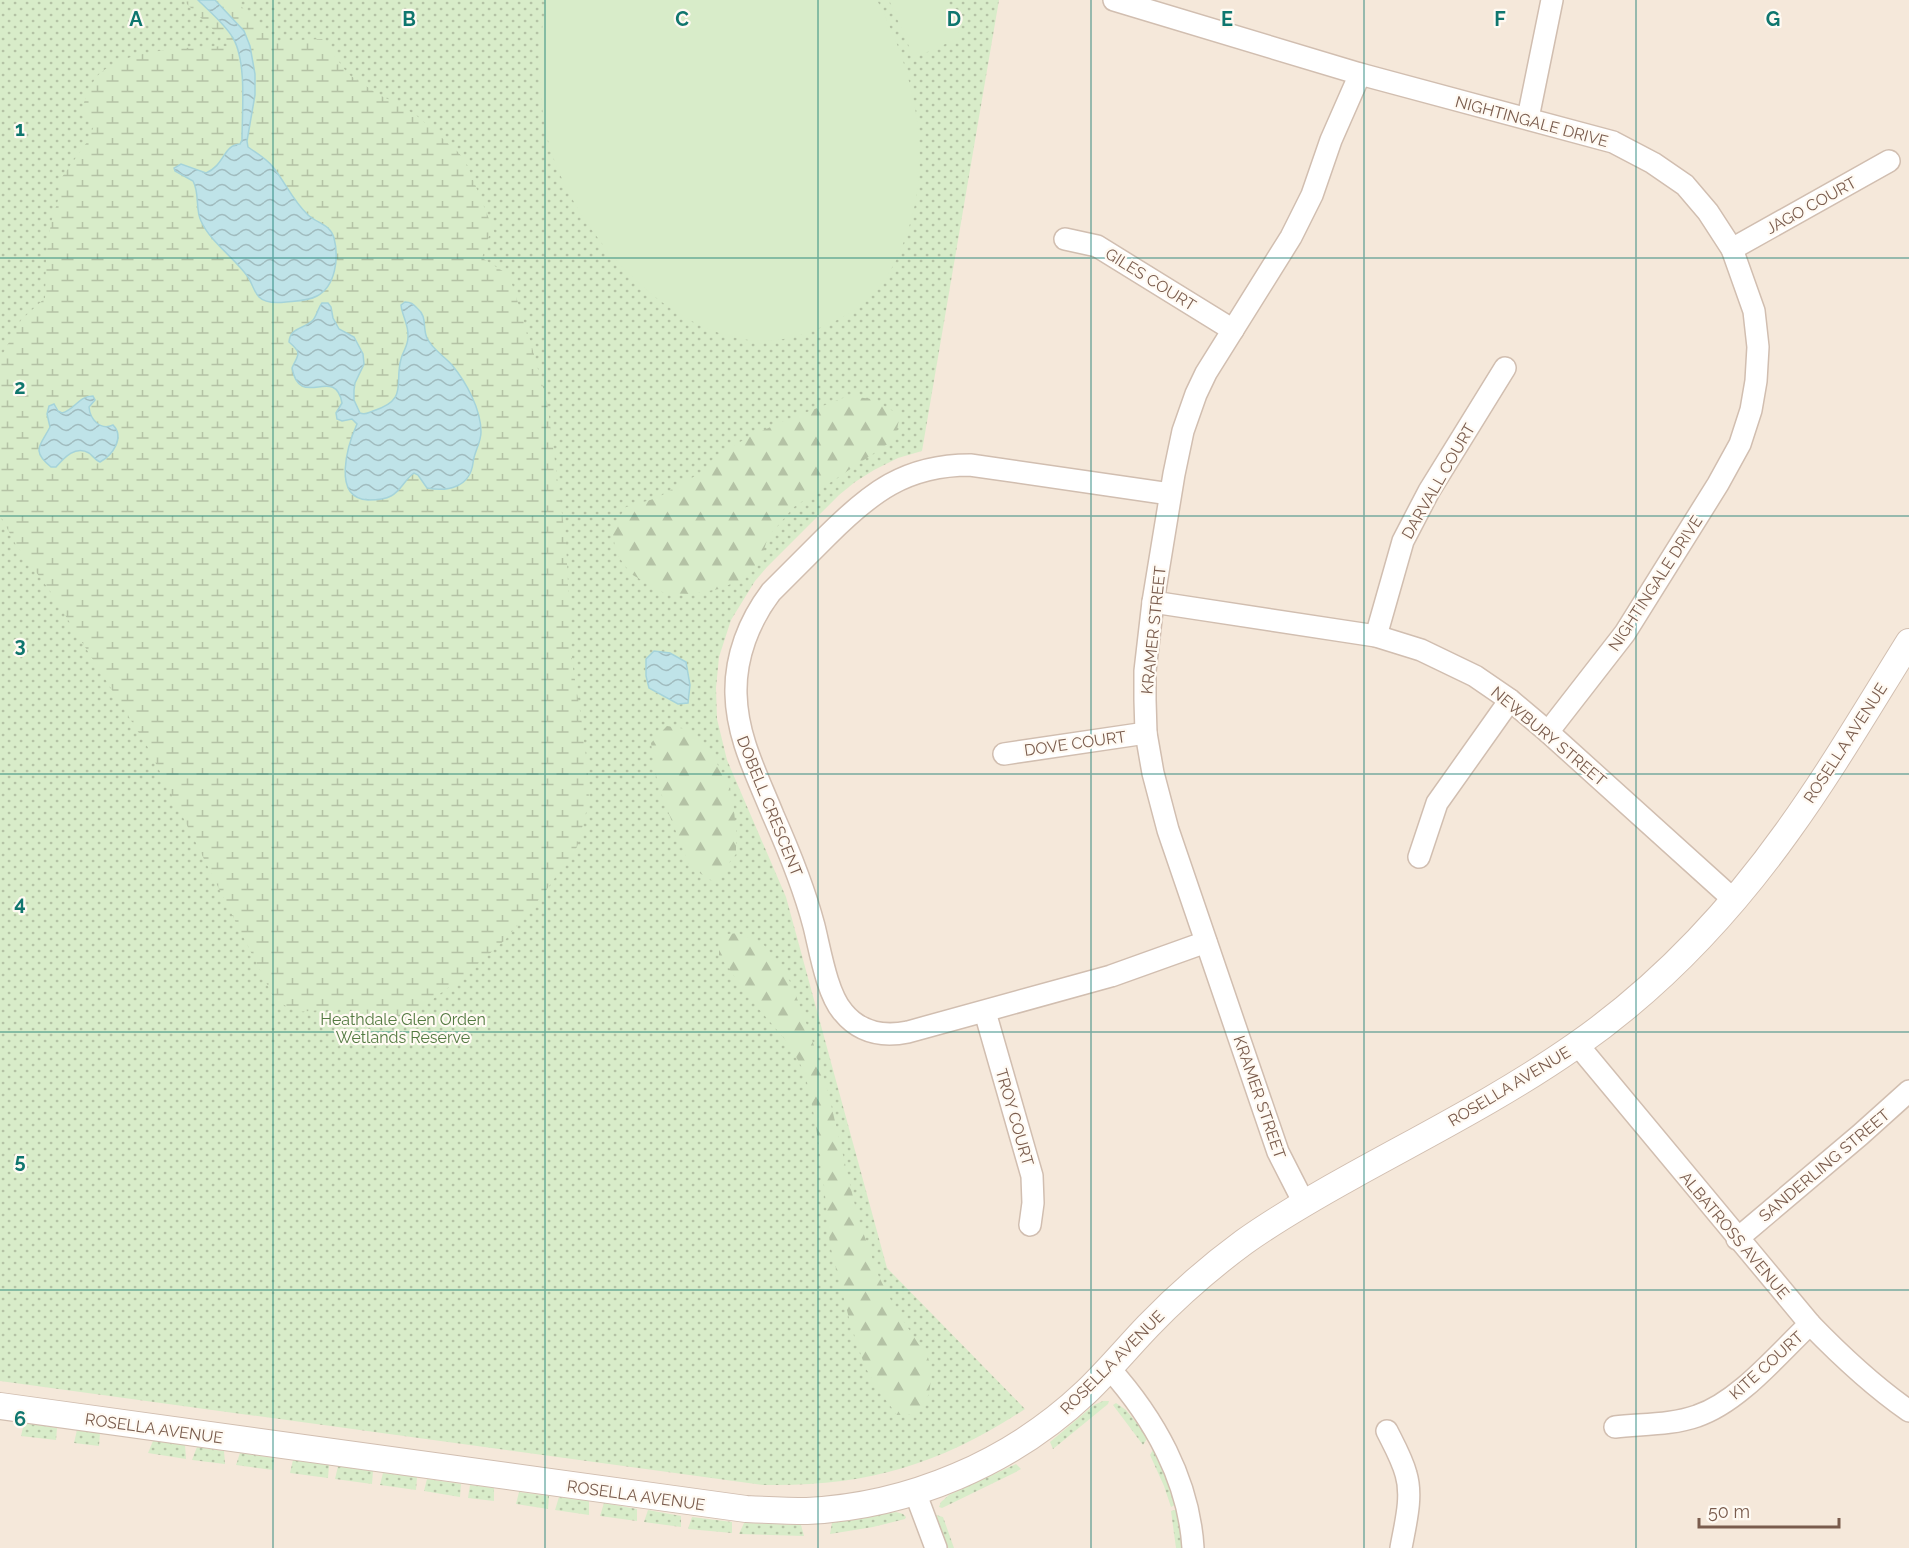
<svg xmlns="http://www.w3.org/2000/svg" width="1909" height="1548" viewBox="0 0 1909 1548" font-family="Raleway,sans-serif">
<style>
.residential{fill:#f5e8da}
.grass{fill:url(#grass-dots)}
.forest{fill:url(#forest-firs)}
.wetland{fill:url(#wetland-marsh)}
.garden{fill:#d8ecc9}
.water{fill:url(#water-waves);stroke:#a5d3da;stroke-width:1.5}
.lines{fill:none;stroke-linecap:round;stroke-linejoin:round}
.minor-casing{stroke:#d1beb0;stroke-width:24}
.tertiary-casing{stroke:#d1beb0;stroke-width:28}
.minor{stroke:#fff;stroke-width:21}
.tertiary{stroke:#fff;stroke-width:26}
.grid{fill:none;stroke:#0f766e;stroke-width:1.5;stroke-opacity:0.55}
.labels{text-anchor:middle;stroke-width:4.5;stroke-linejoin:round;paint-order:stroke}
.street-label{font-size:16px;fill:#7a5c4d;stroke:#fffaf3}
.park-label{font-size:16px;fill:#537a41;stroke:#fffaf3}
.grid-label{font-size:20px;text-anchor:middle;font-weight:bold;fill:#0f766e;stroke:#fffaf3;stroke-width:4.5;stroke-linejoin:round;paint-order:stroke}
</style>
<defs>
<pattern id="grass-dots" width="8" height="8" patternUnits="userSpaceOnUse" patternTransform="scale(1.5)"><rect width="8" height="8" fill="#d8ecc9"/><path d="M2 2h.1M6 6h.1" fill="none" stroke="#b4c2a5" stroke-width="1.8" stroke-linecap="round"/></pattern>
<pattern id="forest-firs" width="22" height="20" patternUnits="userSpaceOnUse" patternTransform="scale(1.5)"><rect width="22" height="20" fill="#d8ecc9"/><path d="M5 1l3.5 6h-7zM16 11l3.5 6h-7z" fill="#b4c2a5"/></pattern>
<pattern id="wetland-marsh" width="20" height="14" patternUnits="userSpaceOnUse" patternTransform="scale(1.5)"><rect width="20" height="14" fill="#d8ecc9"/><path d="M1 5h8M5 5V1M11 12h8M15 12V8" fill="none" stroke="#b4c2a5"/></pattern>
<pattern id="water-waves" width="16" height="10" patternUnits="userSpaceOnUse" patternTransform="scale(1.5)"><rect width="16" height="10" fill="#bfe3e8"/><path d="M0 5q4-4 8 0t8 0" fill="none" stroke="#a0bbbe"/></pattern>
</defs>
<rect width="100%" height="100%" fill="#fdf6ec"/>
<rect class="residential" x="0" y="0" width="1909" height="1548"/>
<g class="grass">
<path d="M0 0H999L922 451 898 458 874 470 855 482 839 495 767 567 755 581 731 620 719 657 716 688 717 719 727 760 786 897 887 1268 1025 1409C940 1465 865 1487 763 1485L0 1381Z"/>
<path d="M1103 1401H1109L1108 1404 1053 1449 1050 1442 1094 1405Z"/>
<path d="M1116 1403 1126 1410 1148 1437 1143 1445 1113 1405Z"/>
<path d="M24 1423 57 1428 56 1440 21 1436Z"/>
<path d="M77 1430 100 1433 99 1446 74 1443Z"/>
<path d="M153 1441 185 1445 186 1459 148 1453Z"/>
<path d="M197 1447 224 1451 225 1464 192 1460Z"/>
<path d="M1154 1448 1177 1504 1171 1507 1164 1486 1150 1455Z"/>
<path d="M240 1453 274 1458 273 1470 236 1465Z"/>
<path d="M293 1460 329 1465 328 1478 290 1473Z"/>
<path d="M1016 1464 1021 1469 1014 1473 942 1508 939 1507 941 1502 949 1495Z"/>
<path d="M338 1466 373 1471 372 1484 335 1479Z"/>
<path d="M383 1473 417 1477 416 1490 380 1485Z"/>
<path d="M427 1479 461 1484 460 1497 424 1491Z"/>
<path d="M470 1485 494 1488V1501L468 1498Z"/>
<path d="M519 1492 549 1496 548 1509 516 1504Z"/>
<path d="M559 1497 589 1501V1515L555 1510Z"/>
<path d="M604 1503 637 1509V1521L600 1516Z"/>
<path d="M1178 1509 1183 1548H1176L1171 1511Z"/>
<path d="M648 1510 681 1516V1527L644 1522Z"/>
<path d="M896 1512 903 1514 906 1517 905 1519 873 1527 830 1534 832 1523Z"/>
<path d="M936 1515 943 1517 954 1548H945L937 1522Z"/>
<path d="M692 1517 732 1522V1533L688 1529Z"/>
<path d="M744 1523 801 1525 804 1536 739 1534Z"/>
</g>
<g class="forest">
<path d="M848 396 872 399 900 415 895 439 794 507 768 537 761 559 745 578 719 589 691 594 664 593 631 574 616 553 612 528 626 507 657 498 678 486 700 473 717 455 747 438 779 423Z"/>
<path d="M667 726 686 729 711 751 732 794 736 828V854L714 882 690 867 663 799 655 772 651 743Z"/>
<path d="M738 933 763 944 778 962 792 985 811 1036 828 1092 858 1218 879 1277 894 1306 930 1362 931 1379 929 1394 918 1414 897 1415 880 1392 865 1367 850 1322 830 1245 823 1175 815 1120 805 1073 789 1044 752 1001 719 955V935Z"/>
</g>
<path class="wetland" d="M183 0H235L275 41 322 39 348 74 381 96 395 102 417 116 458 152 466 162 495 234 489 236 482 258 509 275 530 340 547 402 566 543 572 662 581 717 588 773 589 801 577 847 542 896 506 939 469 972 433 999 396 1019 385 1020 377 1016 346 1008 297 1012 275 1000 147 746 50 591 16 545 0 515V359L21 320 45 298 46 260 51 223 58 200 62 177 87 142 94 126 80 114C84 103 88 89 95 79 120 47 195 47 232 46L207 24Z"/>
<g class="garden">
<path d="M548 0H877C916 75 936 163 903 244 889 280 868 306 833 322 809 333 785 342 759 341 665 336 573 229 549 144 538 106 536 38 548 0Z"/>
<path d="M889 0H945L961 37 914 58Z"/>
</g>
<g class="water">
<path d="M198 0H215L244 31 250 46 255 74V95L247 141 248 147C256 153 266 158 273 167 285 182 293 201 308 215 318 224 330 224 334 238 339 257 336 286 317 296 308 301 295 301 286 302 278 303 265 303 259 297 254 292 252 283 248 277 234 257 211 243 201 221 195 209 200 194 193 181L175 171 174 168 181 164 206 173C225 165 223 145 240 144L242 140C242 112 247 62 233 38 225 24 210 12 198 0Z"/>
<path d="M405 302C411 302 413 304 417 308 428 317 422 327 427 338 432 349 444 356 452 365 466 382 481 409 481 432 481 443 474 452 473 463 470 487 448 492 427 488L418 475 414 473C405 479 401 491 391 496 384 500 375 500 368 500 331 498 348 444 357 424L352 419 342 421 337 419 336 413 342 403C335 364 300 411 292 368 298 354 303 354 289 342 290 327 305 329 313 320 317 315 318 308 322 303H328L331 307 333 318 339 329 354 337 363 354 364 364 355 383 354 390V400L360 413C366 415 367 413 373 411 409 400 394 383 401 359 403 351 408 346 408 337 409 325 402 316 401 305Z"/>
<path d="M93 396 95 400 89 407C90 419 100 431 113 425 125 437 113 455 100 462 95 460 93 456 89 453 75 445 64 458 56 467H51C30 450 41 445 50 427L47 414 49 406 54 404 58 411 62 413C76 409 78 396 93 396Z"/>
<path d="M654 651 670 653 686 662 690 685 688 703 678 704 649 688 646 676V659Z"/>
</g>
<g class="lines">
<g class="minor-casing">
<g id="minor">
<path d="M1114 0 1360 74 1613 142 1653 163 1685 185 1708 212 1732 249 1754 311 1758 347 1756 381 1751 410 1740 444 1718 484 1625 633 1548 732"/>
<path d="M1528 118 1552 0"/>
<path d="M1065 239 1097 246 1233 330"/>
<path d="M1732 249 1889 161"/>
<path d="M1170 494 970 465C905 465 870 493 826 537 808 555 789 574 771 592 749 621 735 657 736 694 737 738 757 775 773 815 789 851 804 888 814 926 820 950 827 994 843 1012 860 1033 883 1037 908 1032L1111 976 1206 942"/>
<path d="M1153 602 1376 636 1421 650 1475 676 1510 700 1548 732 1734 900"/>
<path d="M1376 636 1403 541 1429 491 1505 368"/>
<path d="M1004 754 1146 733"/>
<path d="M1419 857 1437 803 1510 700"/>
<path d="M985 1012 1032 1176 1033 1203 1030 1225"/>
<path d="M1577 1044 1810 1324C1841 1356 1873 1386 1909 1411"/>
<path d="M1304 1203 1278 1152 1168 830 1153 773 1146 733 1145 700V671L1153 602 1174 474 1183 431 1196 394 1206 373 1291 237 1312 195 1331 140 1360 74"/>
<path d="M1737 1239 1860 1135 1909 1091"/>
<path d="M1109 1368C1154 1418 1189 1480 1193 1548"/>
<path d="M1615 1427C1642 1424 1672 1425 1697 1416 1739 1402 1778 1354 1810 1324"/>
<path d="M1387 1431C1394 1445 1402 1459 1406 1474 1413 1497 1405 1525 1401 1548"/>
<path d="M915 1492 936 1548"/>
</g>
</g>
<g class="tertiary-casing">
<path id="tertiary" d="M0 1406 746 1509C766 1510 787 1511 807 1511 910 1506 1011 1463 1086 1392 1107 1372 1127 1348 1148 1326 1177 1296 1210 1267 1244 1242 1279 1217 1316 1196 1354 1175 1428 1134 1505 1095 1575 1046 1657 989 1729 913 1787 832 1831 771 1869 706 1909 642"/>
</g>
<use href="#minor" class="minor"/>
<use href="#tertiary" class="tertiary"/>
</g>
<path class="grid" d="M273 0V1548M545 0V1548M818 0V1548M1091 0V1548M1364 0V1548M1636 0V1548M0 258H1909M0 516H1909M0 774H1909M0 1032H1909M0 1290H1909"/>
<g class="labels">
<g class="street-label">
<text transform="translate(1532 121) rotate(15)" y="6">NIGHTINGALE DRIVE</text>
<text transform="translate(1811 205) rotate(-29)" y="6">JAGO COURT</text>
<text transform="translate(1151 279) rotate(32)" y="6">GILES COURT</text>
<text transform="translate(1438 481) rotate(-60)" y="6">DARVALL COURT</text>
<text transform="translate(1655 583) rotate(-57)" y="6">NIGHTINGALE DRIVE</text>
<text transform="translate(1153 630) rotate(-84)" y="6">KRAMER STREET</text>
<text transform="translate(1549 736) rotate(40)" y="6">NEWBURY STREET</text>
<text transform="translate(1075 743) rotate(-8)" y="6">DOVE COURT</text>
<text transform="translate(1845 743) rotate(-57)" y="6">ROSELLA AVENUE</text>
<text transform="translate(770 806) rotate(68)" y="6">DOBELL CRESCENT</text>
<text transform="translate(1509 1086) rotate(-31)" y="6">ROSELLA AVENUE</text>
<text transform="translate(1260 1097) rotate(71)" y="6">KRAMER STREET</text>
<text transform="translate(1015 1117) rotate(74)" y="6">TROY COURT</text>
<text transform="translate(1824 1165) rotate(-40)" y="6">SANDERLING STREET</text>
<text transform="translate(1735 1235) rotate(50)" y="6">ALBATROSS AVENUE</text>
<text transform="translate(1112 1362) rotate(-45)" y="6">ROSELLA AVENUE</text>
<text transform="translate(1766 1365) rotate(-42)" y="6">KITE COURT</text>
<text transform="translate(154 1428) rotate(8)" y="6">ROSELLA AVENUE</text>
<text transform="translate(636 1495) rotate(8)" y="6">ROSELLA AVENUE</text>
</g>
<g class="park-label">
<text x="403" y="1025">Heathdale Glen Orden<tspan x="403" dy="18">Wetlands Reserve</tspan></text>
</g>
</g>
<g class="grid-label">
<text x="136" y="26">A</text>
<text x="409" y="26">B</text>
<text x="682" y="26">C</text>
<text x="954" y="26">D</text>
<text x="1227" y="26">E</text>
<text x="1500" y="26">F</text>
<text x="1773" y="26">G</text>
<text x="20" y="136">1</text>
<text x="20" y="394">2</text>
<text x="20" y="652">3</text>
<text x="20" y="910">4</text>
<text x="20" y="1168">5</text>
<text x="20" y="1426">6</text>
</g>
<path d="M1699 1518v9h140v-9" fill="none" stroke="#7a5c4d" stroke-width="3"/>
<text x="1708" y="1518" font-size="18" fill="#7a5c4d" stroke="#fffaf3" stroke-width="4.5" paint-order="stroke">50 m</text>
</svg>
